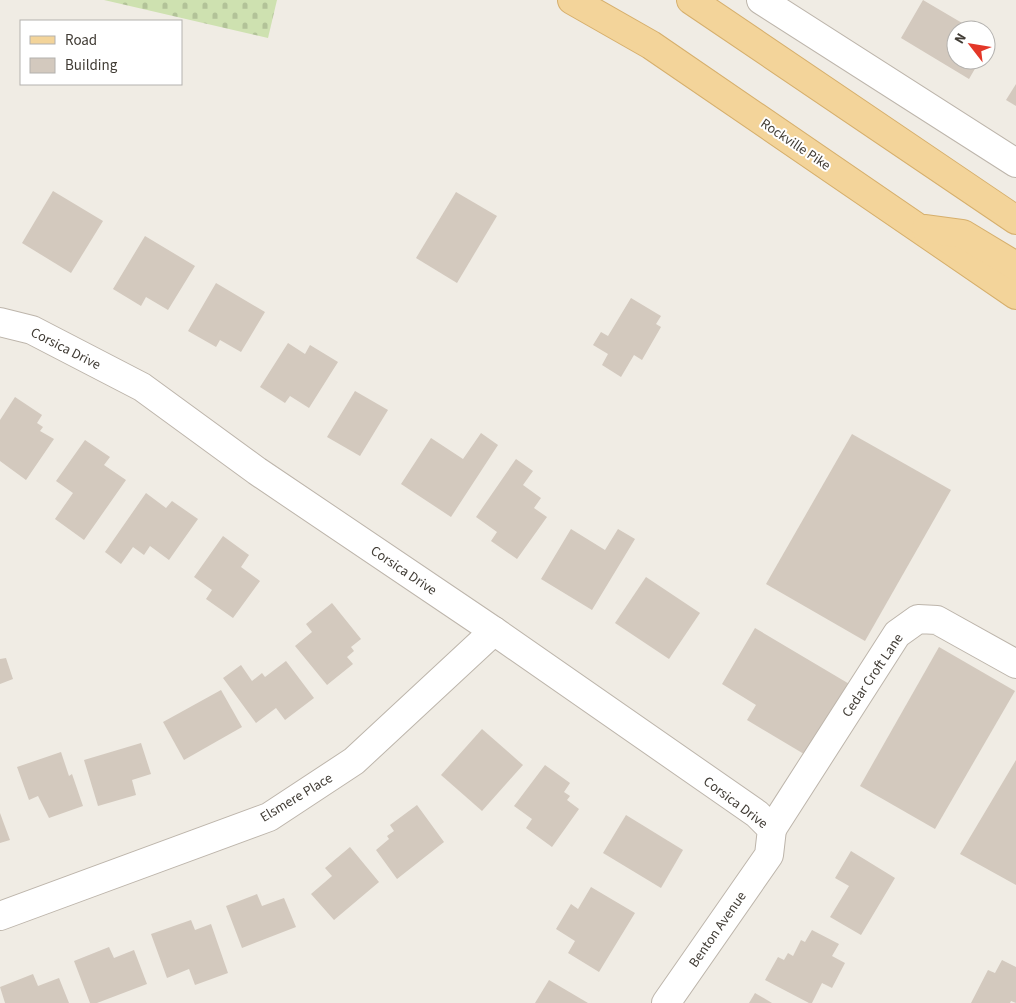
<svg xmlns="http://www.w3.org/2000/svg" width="1016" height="1003" viewBox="0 0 1016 1003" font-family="'Source Sans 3',sans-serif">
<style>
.cemetery{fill:url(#cemetery-stones)}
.building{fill:#d3c9be}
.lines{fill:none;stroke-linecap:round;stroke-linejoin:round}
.minor-casing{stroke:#bdb5ab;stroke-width:30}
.major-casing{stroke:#d6af6c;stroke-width:30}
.minor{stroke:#fff;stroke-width:28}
.major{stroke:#f3d49a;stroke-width:28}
.labels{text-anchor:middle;stroke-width:4;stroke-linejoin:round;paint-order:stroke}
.street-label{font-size:14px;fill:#413c35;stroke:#fff}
</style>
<defs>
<pattern id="cemetery-stones" width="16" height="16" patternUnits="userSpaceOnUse" patternTransform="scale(1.25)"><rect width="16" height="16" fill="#cee1b0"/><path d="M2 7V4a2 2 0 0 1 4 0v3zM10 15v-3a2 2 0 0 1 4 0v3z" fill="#b2c298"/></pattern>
</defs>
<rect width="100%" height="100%" fill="#f0ece4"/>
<path class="cemetery" d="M104 0H277L268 38Z"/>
<g class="building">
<path d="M923 0 974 30H956V60H980L969 79 901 38Z"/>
<path d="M986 37 992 41 986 50Z"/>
<path d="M1016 84V106L1006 100Z"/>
<path d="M53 191 103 221 71 273 22 243Z"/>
<path d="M456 192 497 216 457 283 416 258Z"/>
<path d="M145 236 195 266 168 310 146 297 141 306 113 289Z"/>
<path d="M216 283 265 312 241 352 220 340 216 347 188 331Z"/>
<path d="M631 298 661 316 656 324 661 327 642 360 634 355 621 377 602 365 608 354 593 345 601 332 608 336Z"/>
<path d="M288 343 305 354 310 345 338 362 309 408 290 396 285 403 260 387Z"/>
<path d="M355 391 388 410 360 456 327 437Z"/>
<path d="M15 397 42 415 37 423 43 427 40 431 54 439 26 480 0 461V420Z"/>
<path d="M481 433 498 445 451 517 401 484 431 438 463 459Z"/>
<path d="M852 434 951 490 865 641 766 584Z"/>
<path d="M85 440 110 457 104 465 126 480 84 540 55 519 73 493 56 481Z"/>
<path d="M516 459 533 471 523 485 541 498 534 508 547 517 517 559 491 541 497 532 476 517Z"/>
<path d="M146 493 166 508 172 501 198 519 169 560 150 546 144 555 133 547 121 564 105 552Z"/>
<path d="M571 529 605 550 618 529 635 539 592 610 541 579Z"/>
<path d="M223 536 249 555 241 567 260 581 233 618 206 599 212 590 194 577Z"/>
<path d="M646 577 700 613 669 659 615 623Z"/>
<path d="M332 603 361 639 351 647 354 651 347 657 353 664 327 685 295 646 312 632 306 624Z"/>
<path d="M755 628 851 685 809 757 747 720 756 705 722 684Z"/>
<path d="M939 647 1015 691 935 829 860 786Z"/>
<path d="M6 658 13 679 0 684V659Z"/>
<path d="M286 661 314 698 285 720 276 708 256 723 223 678 241 665 252 681 262 673 265 677Z"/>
<path d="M221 690 242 727 184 760 163 722Z"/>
<path d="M482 729 523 765 482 811 441 775Z"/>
<path d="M141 743 151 774 132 780 136 795 98 806 84 760Z"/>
<path d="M61 752 69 776 72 774 83 806 49 818 38 796 29 800 17 767Z"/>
<path d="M1016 760V885L960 854Z"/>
<path d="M545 765 570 783 564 792 570 796 567 800 579 809 552 847 526 828 532 819 514 806Z"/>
<path d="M417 805 444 842 397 879 376 850 389 839 387 836 394 831 390 825Z"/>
<path d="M0 813 10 840 0 843Z"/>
<path d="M626 815 683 850 661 888 603 853Z"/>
<path d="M350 847 379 882 334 920 311 894 332 876 325 868Z"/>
<path d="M851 851 895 878 861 935 830 917 849 886 835 878Z"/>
<path d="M591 887 635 913 599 972 568 953 575 941 556 929 571 904 578 909Z"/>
<path d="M257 894 262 906 284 898 296 927 242 948 226 906Z"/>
<path d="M191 920 195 930 211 924 228 973 195 985 189 969 167 978 151 934Z"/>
<path d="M812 930 839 944 832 956 845 963 832 988 822 983 812 1003H809L765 980 778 957 784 960 788 953 793 956 801 940 805 942Z"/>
<path d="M109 947 114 958 134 950 147 984 97 1003H90L74 961Z"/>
<path d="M1002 960 1016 967V1003L1011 1001 1010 1003H971L988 970 995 973Z"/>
<path d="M33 974 38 986 59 978 69 1003H5L0 987Z"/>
<path d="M549 980 588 1003H535Z"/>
<path d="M755 993 772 1003H749Z"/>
</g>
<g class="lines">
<g class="minor-casing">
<g id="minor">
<path d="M761 0 1016 163"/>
<path d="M0 322 32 330 142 387 257 471 494 631 757 814 772 829 769 855 666 1003"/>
<path d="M772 829 897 634 918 619 937 620 1016 664"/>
<path d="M0 916 269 817 354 761 494 631"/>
</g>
</g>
<g class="major-casing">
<g id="major">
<path d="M572 0 651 45 1016 295"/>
<path d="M691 0 1016 220"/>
<path d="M926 229 963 234 1016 266"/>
</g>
</g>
<use href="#minor" class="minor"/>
<use href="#major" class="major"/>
</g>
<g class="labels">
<g class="street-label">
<text transform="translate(796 144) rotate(34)" y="5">Rockville Pike</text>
<text transform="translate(66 348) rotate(27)" y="5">Corsica Drive</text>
<text transform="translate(404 570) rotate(34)" y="5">Corsica Drive</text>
<text transform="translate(872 675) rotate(-56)" y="5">Cedar Croft Lane</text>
<text transform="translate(296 797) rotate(-31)" y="5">Elsmere Place</text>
<text transform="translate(736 802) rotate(37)" y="5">Corsica Drive</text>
<text transform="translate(717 929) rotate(-55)" y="5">Benton Avenue</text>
</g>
</g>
<rect x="20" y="20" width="162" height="65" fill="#ffffff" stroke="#b3b1ae"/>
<rect x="30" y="36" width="25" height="8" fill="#f3d49a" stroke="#b3b1ae"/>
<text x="65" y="45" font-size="15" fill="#413c35">Road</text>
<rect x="30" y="58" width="25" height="15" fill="#d3c9be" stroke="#b3b1ae"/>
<text x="65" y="70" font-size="15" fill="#413c35">Building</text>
<g transform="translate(971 45) rotate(301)"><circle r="24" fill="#ffffff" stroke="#b3b1ae"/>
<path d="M0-4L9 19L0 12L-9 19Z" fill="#e33728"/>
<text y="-8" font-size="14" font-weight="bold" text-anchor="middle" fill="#413c35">N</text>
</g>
</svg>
